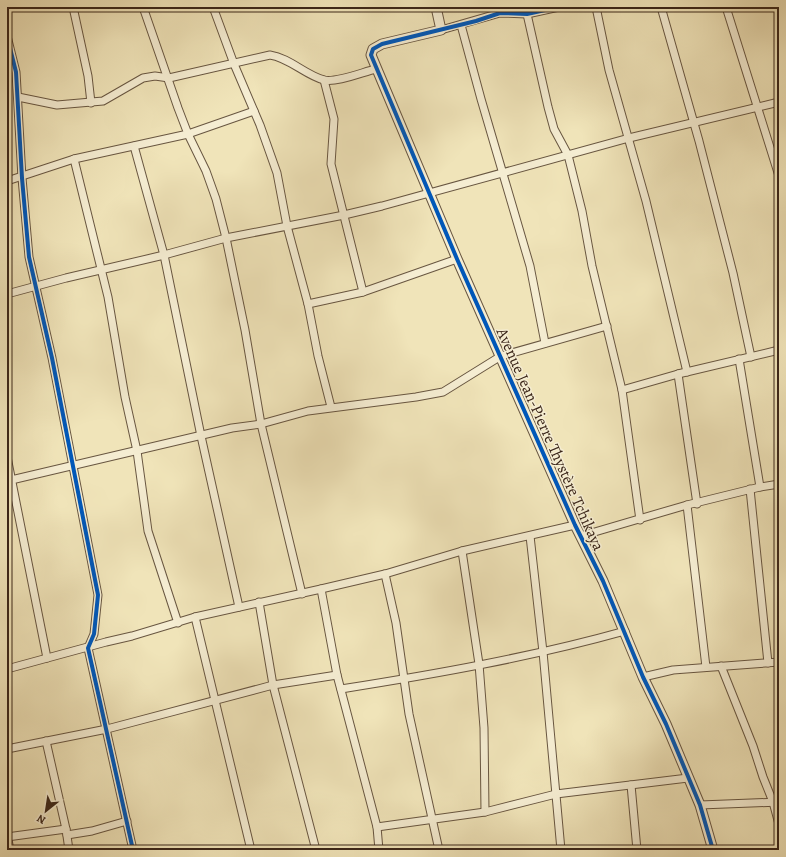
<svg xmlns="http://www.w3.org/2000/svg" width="786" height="857" viewBox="0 0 786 857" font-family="Alegreya,serif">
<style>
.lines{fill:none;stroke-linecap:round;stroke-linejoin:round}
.minor-casing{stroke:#685641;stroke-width:9}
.tertiary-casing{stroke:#685641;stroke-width:11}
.minor{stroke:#f5edd2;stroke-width:7}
.tertiary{stroke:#f5edd2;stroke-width:9}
.cycleway-casing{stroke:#f5edd2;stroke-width:6}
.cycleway{stroke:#0057b8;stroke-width:4}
.labels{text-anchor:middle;stroke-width:3;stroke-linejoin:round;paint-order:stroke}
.street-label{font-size:16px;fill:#3b2619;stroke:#f5edd2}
</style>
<rect width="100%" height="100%" fill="#f0e4b9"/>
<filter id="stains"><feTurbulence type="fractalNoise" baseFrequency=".005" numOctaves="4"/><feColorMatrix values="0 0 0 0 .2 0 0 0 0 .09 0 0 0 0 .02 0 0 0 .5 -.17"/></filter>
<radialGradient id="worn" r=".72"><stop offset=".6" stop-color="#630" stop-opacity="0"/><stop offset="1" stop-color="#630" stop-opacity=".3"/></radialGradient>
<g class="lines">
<g class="minor-casing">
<g id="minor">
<path d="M73 7 88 76 91 103"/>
<path d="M143 7 178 108 188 134 206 171 216 199 226 238 245 330 261 424 302 594"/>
<path d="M213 7 234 64 260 125 277 173 287 226 308 304 318 356 331 407"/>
<path d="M596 7 609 70 646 201 687 372"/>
<path d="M661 7 699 141 733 273 751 357"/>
<path d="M726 7 779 176"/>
<path d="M527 14 548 107 554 129 568 155 582 211 592 266 622 390 640 520"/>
<path d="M461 25 481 99 530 266 545 343"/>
<path d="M441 30 500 13 527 14 559 7"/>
<path d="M7 36 16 72 22 178 29 257 52 358 98 595 94 634 88 648 133 850"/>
<path d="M324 80 334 119 331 164 363 292"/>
<path d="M18 97 57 105 103 101 143 78 155 76 169 78 270 55C290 58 305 75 324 80 336 83 363 72 376 69"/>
<path d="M134 146 164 255 201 436 239 607"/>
<path d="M74 159 108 297 125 397 137 451 148 531 178 623"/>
<path d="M7 181 74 159 188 134 254 111"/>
<path d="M7 294 66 278 164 255 226 238 344 215 382 206 629 138 779 102"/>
<path d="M308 304 363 292 457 259"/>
<path d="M739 359 760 487"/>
<path d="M678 374 697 504"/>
<path d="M622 390 678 374 779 350"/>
<path d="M7 457 47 658"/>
<path d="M7 481 232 428 261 424 308 411 416 397 443 392 501 356 607 326"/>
<path d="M750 489 768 663"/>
<path d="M687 505 706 667"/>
<path d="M530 536 543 652 561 850"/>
<path d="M581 536 687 505 760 487 779 484"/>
<path d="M462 551 479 664 484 728 485 812"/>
<path d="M385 574 396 623 409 714 439 850"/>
<path d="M321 589 337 675 377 827 379 850"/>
<path d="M259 602 273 685 316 850"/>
<path d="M195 617 251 850"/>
<path d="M721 666 753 746 763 777 773 802 779 824"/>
<path d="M7 669 106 642 132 636 195 617 321 589 385 574 462 551 575 525"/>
<path d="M643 677 673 670 779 662"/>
<path d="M341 689C436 674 532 657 625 631"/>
<path d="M46 741 66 829"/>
<path d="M7 749 107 729 273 685 337 675"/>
<path d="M631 785 637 850"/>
<path d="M700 805 779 802"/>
<path d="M377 827 485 812 556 794 688 778"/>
<path d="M7 835 10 850"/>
<path d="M67 835 92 831 127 821"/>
<path d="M7 837 66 829 69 850"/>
</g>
</g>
<g class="tertiary-casing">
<path id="tertiary" d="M436 7 441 30 382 44 373 49 371 55 457 259 575 525 603 581 643 677 666 724 700 805 713 850"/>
</g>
<use href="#minor" class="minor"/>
<use href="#tertiary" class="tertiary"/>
<g class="cycleway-casing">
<g id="cycleway">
<path d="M559 7 527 14 500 13 476 21 382 44 373 49 371 55 457 259 575 525 603 581 643 677 666 724 700 805 713 850"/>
<path d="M7 36 16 72 22 178 29 257 52 358 98 595 94 634 88 648 133 850"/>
</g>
</g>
<use href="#cycleway" class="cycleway"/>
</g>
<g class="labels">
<g class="street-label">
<text transform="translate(551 439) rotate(66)" y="6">Avenue Jean-Pierre Thystère Tchikaya</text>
</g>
</g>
<rect width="786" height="857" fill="none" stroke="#f0e4b9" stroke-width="24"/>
<rect x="8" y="8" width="770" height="841" fill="none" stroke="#3b2619" stroke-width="2"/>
<rect x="12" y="12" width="762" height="833" fill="none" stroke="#3b2619"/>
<g transform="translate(46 811) rotate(210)" stroke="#f5edd2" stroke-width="3" paint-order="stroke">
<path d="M0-3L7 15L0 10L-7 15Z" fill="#3b2619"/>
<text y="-6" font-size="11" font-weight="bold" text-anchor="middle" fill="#3b2619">N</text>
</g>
<rect width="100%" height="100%" filter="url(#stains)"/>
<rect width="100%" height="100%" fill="url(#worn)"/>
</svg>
